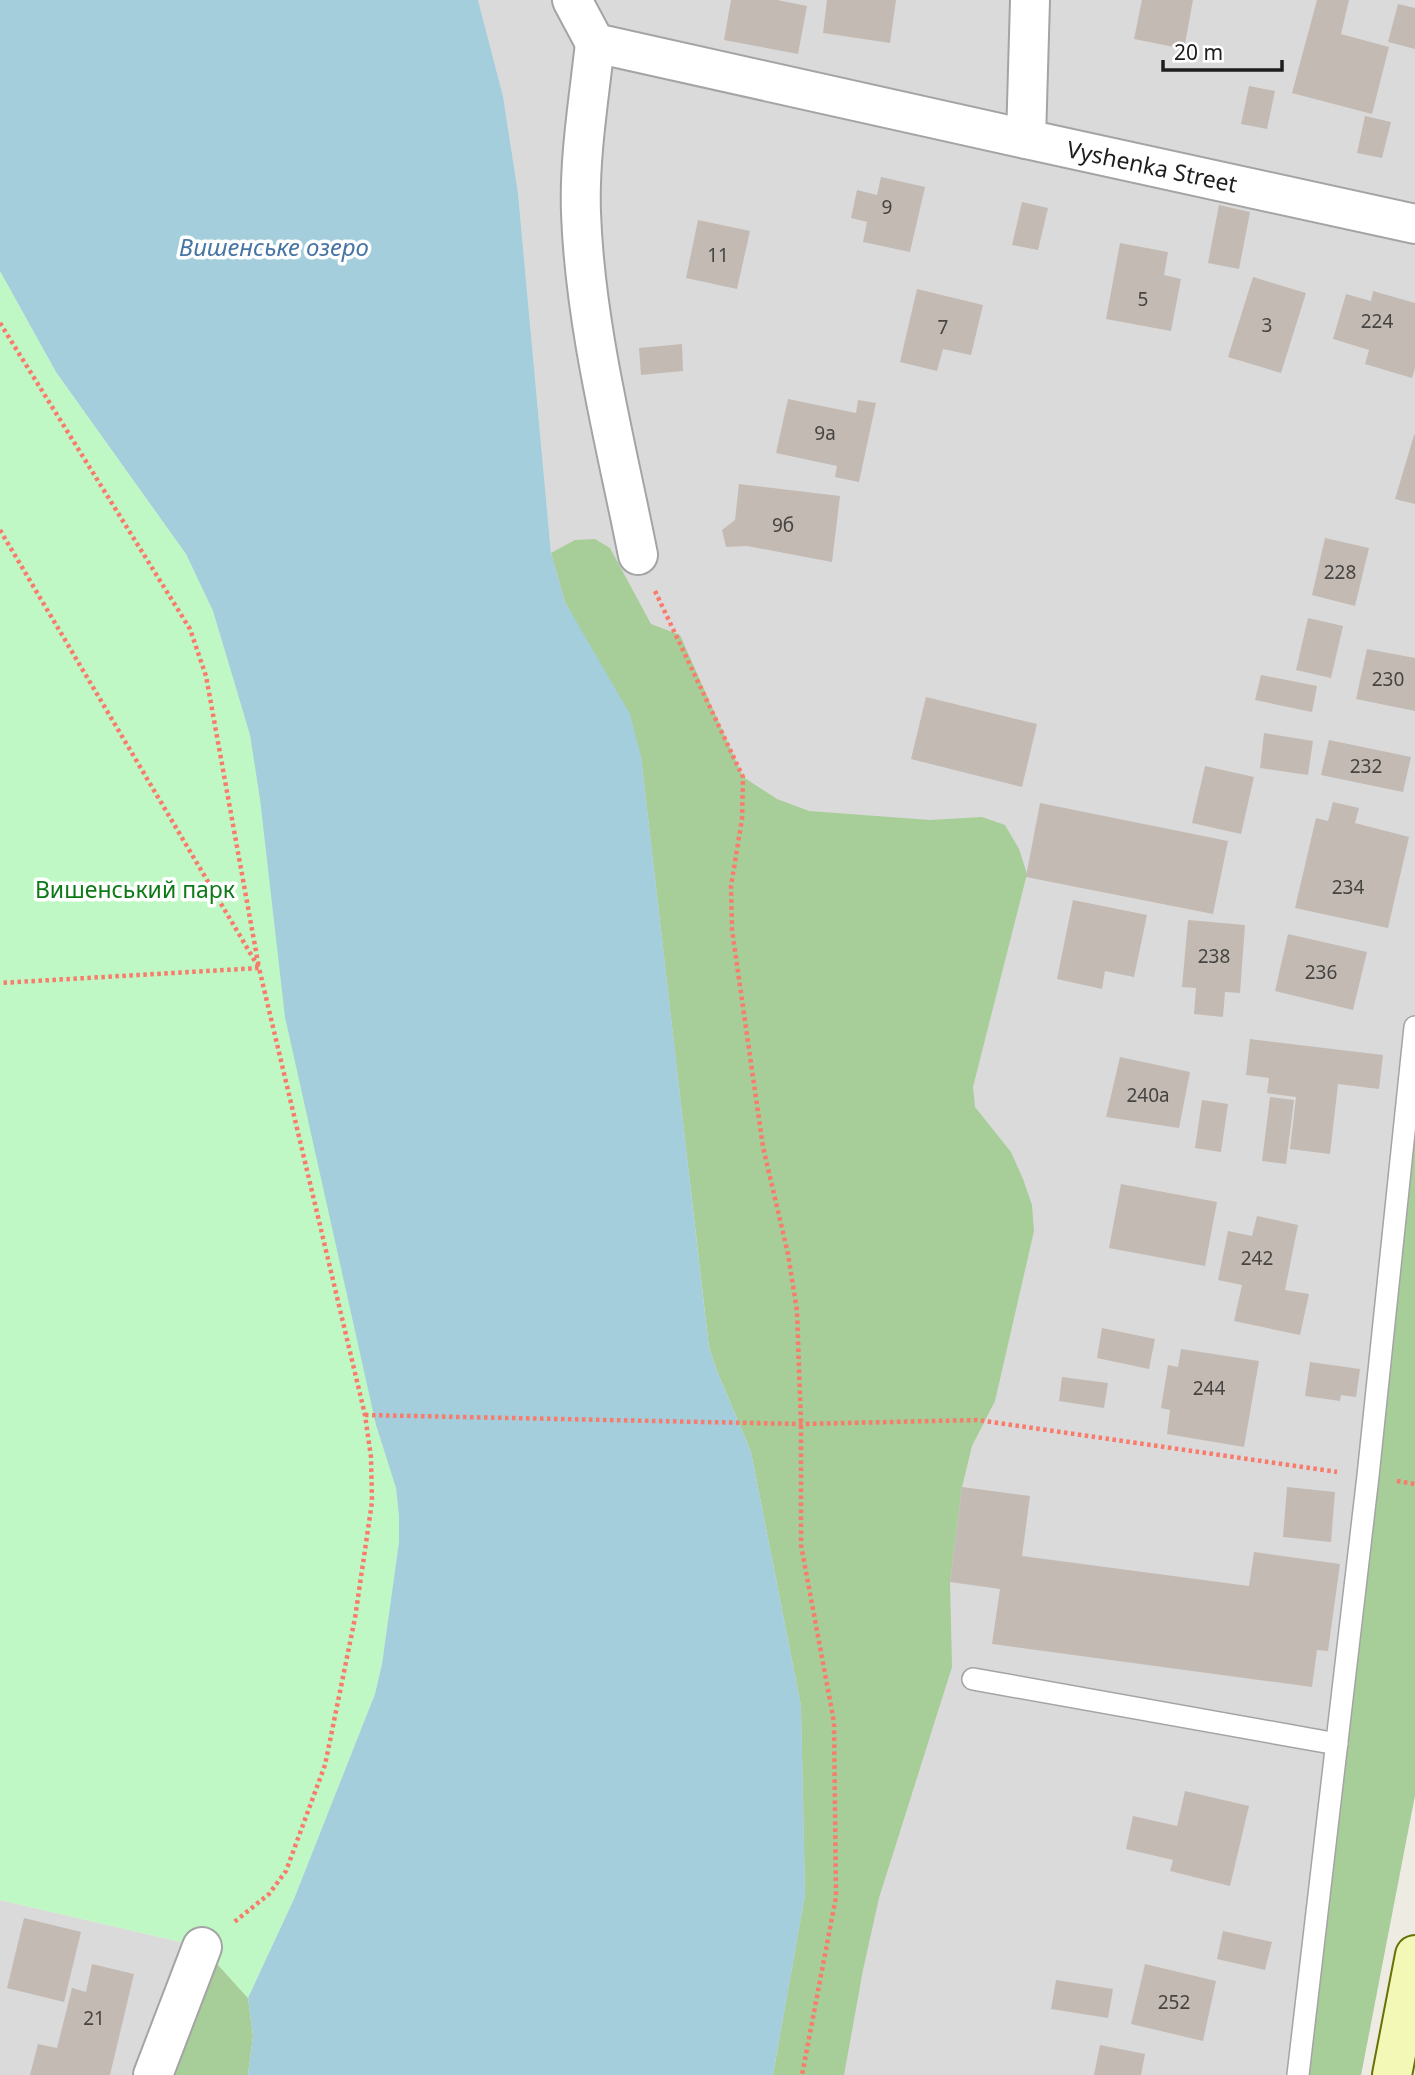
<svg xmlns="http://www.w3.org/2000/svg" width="1415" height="2075" viewBox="0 0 1415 2075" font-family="'Noto Sans',sans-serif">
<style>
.residential{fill:#dbdada}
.forest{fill:#a7cd98}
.park{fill:#c0f8c5}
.water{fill:#a4cedc}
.building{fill:#c3bab3}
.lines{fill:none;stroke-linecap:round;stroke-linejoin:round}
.service-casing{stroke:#a4a4a4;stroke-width:24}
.minor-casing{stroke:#a4a4a4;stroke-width:42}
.secondary-casing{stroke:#657206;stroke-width:42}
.path{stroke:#f87b6b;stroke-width:4.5;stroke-dasharray:3.5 3.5;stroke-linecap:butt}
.service{stroke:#fff;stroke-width:21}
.minor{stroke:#fff;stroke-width:38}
.secondary{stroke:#f4f8b7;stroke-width:38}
.labels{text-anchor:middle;stroke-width:7;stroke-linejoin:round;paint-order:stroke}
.number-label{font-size:19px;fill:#464442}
.street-label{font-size:23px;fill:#1d1d1d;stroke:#fff}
.park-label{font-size:23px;fill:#0d7a17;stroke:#fff}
.water-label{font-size:24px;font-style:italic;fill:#4875a3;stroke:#fff}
</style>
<rect width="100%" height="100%" fill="#eeebe3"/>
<g class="residential">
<path d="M478 0H1415V1795L1361 2075H773L776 2062 801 1706 751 1452 551 553 518 193 503 96Z"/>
<path d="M0 1900 202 1947 153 2075H0Z"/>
</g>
<g class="forest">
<path d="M595 539 610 548 651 624 680 635 743 777 777 799 809 811 930 820 982 817 1005 825 1019 849 1027 874 973 1087 975 1107 1011 1152 1023 1179 1032 1205 1034 1231 995 1401 972 1446 962 1487 950 1582 952 1667 879 1898 863 1970 844 2075H773L805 1895 801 1706 751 1452 717 1371 709 1348 641 756 587 642 565 602 551 553 575 540Z"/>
<path d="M1415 1027V1795L1361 2075H1298Z"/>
<path d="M202 1947 248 1998 253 2036 248 2075H153Z"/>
</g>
<path class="park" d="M0 271 56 372 186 554 213 611 250 735 376 1425 396 1488 399 1516V1542L382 1664 375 1694 294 1899 248 1998 202 1947 0 1900Z"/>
<path class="water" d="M0 0H478L503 96 518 193 551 553 565 602 630 714 641 756 709 1348 717 1371 751 1452 801 1706 805 1895 773 2075H248L253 2036 248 1998 294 1899 375 1694 382 1664 399 1542V1516L396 1488 376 1425 285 1017 260 799 250 735 213 611 186 554 56 372 0 271Z"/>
<g class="building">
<path d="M731 0H777L807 6 798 54 724 40Z"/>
<path d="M827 0H896L890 43 823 33Z"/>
<path d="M1142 0H1193L1184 49 1134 39Z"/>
<path d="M1317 0H1349L1341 34 1389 47 1372 114 1292 93Z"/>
<path d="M1398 4 1415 8V49L1388 42Z"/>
<path d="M1249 86 1275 91 1267 129 1241 124Z"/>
<path d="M1365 116 1391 122 1382 158 1357 153Z"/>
<path d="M881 177 925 187 910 252 863 242 867 222 851 218 857 190 877 195Z"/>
<path d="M1022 202 1048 208 1038 250 1012 245Z"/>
<path d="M1219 205 1250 212 1239 269 1208 263Z"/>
<path d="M698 220 750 231 737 289 686 278Z"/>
<path d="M1120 243 1168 252 1164 275 1181 279 1171 331 1106 319Z"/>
<path d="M1253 277 1306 293 1281 373 1228 357Z"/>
<path d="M917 289 983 305 971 355 943 349 937 371 900 362Z"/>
<path d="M1373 291 1415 303V368L1412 378 1365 364 1369 350 1333 339 1346 294 1371 301Z"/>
<path d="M682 344 683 371 641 375 639 348Z"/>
<path d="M788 399 856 413 858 400 876 403 859 482 835 477 837 466 776 453Z"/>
<path d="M1414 435H1415V504L1395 499Z"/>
<path d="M739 484 840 496 832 562 747 546 726 547 722 530 735 520Z"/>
<path d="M1325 538 1369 548 1355 606 1312 595Z"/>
<path d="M1308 618 1343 626 1331 678 1296 670Z"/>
<path d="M1367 649 1415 658V711L1356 699Z"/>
<path d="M1261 675 1317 686 1312 712 1255 700Z"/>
<path d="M926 697 1037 724 1022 787 911 759Z"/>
<path d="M1264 733 1313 741 1308 775 1260 768Z"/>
<path d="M1329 740 1411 757 1403 792 1321 775Z"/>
<path d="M1205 766 1254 777 1241 834 1192 823Z"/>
<path d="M1333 802 1359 808 1355 823 1409 837 1388 928 1295 908 1316 818 1328 821Z"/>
<path d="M1040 803 1228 841 1213 914 1026 877Z"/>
<path d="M1073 900 1147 915 1134 977 1105 971 1102 989 1057 979Z"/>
<path d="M1188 920 1245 925 1240 993 1225 992 1223 1017 1194 1014 1196 988 1182 987Z"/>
<path d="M1288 934 1367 952 1353 1010 1275 991Z"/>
<path d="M1250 1039 1383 1055 1379 1089 1338 1084 1330 1154 1290 1149 1296 1097 1267 1093 1269 1078 1246 1075Z"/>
<path d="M1120 1057 1190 1072 1179 1128 1106 1117Z"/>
<path d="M1270 1097 1294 1100 1286 1164 1262 1161Z"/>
<path d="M1202 1100 1228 1104 1221 1152 1195 1148Z"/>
<path d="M1121 1184 1217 1202 1205 1266 1109 1248Z"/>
<path d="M1257 1216 1298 1225 1285 1290 1309 1294 1300 1335 1234 1321 1242 1285 1218 1280 1228 1231 1252 1236Z"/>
<path d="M1102 1328 1155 1339 1149 1369 1097 1358Z"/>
<path d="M1181 1349 1259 1361 1244 1447 1167 1434 1170 1410 1161 1408 1168 1365 1178 1367Z"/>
<path d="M1310 1362 1360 1369 1356 1397 1341 1395 1340 1401 1305 1396Z"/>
<path d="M1062 1377 1108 1383 1104 1408 1059 1401Z"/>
<path d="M962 1487 1030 1496 1022 1556 1249 1586 1254 1552 1340 1564 1328 1651 1317 1650 1312 1687 992 1644 1000 1589 950 1582Z"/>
<path d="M1287 1487 1335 1492 1331 1542 1283 1537Z"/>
<path d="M1185 1791 1249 1806 1230 1886 1170 1871 1173 1860 1126 1849 1133 1816 1177 1826Z"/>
<path d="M24 1918 81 1932 64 2002 7 1988Z"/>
<path d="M1223 1931 1272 1942 1265 1970 1217 1959Z"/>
<path d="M92 1964 134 1974 110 2075H30L38 2044 57 2048 72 1988 86 1992Z"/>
<path d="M1145 1964 1216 1981 1203 2041 1131 2024Z"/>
<path d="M1056 1980 1113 1989 1108 2018 1051 2009Z"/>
<path d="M1100 2045 1145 2054 1141 2075H1094Z"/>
</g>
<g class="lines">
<g class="service-casing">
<g id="service">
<path d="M973 1679 1337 1744"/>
<path d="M1298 2075 1368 1476 1415 1027"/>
</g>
</g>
<g class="minor-casing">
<g id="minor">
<path d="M572 0 595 43 1026 139"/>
<path d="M1030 0 1026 139 1415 224"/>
<path d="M595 43C589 99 579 157 581 213 585 326 616 444 638 555"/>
<path d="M153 2075 202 1947"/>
</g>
</g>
<g class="secondary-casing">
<path id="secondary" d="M1392 2075 1415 1955"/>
</g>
<g class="path">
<path d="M0 323 190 629 206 676 259 968 0 983"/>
<path d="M0 530 259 968 365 1415 371 1457 372 1502 355 1618 325 1765 286 1871 269 1894 233 1923"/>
<path d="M655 591 743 777 742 819 731 886 732 930 763 1147 788 1254 797 1311 801 1424V1545L834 1722 836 1897 802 2075"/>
<path d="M365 1415 801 1424 977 1420 1337 1472"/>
<path d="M1397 1481 1415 1484"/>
</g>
<use href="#service" class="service"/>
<use href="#minor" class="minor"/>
<use href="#secondary" class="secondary"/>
</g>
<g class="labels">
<g class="number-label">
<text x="887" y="214">9</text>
<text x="718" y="262">11</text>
<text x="1143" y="306">5</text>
<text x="1377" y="328">224</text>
<text x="1267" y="332">3</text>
<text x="943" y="334">7</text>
<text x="825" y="440">9а</text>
<text x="783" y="532">9б</text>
<text x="1340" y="579">228</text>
<text x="1388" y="686">230</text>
<text x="1366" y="773">232</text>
<text x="1348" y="894">234</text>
<text x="1214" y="963">238</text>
<text x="1321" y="979">236</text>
<text x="1148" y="1102">240а</text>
<text x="1257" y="1265">242</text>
<text x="1209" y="1395">244</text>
<text x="1174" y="2009">252</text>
<text x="94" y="2025">21</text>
</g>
<g class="street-label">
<text transform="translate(1152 167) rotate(12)" y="8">Vyshenka Street</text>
</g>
<g class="park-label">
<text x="135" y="898">Вишенський парк</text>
</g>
<g class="water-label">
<text x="274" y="256">Вишенське озеро</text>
</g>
</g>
<path d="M1163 60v10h119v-10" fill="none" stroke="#1d1d1d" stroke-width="3.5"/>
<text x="1174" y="60" font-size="21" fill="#1d1d1d" stroke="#ffffff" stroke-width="5" paint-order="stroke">20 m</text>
</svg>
